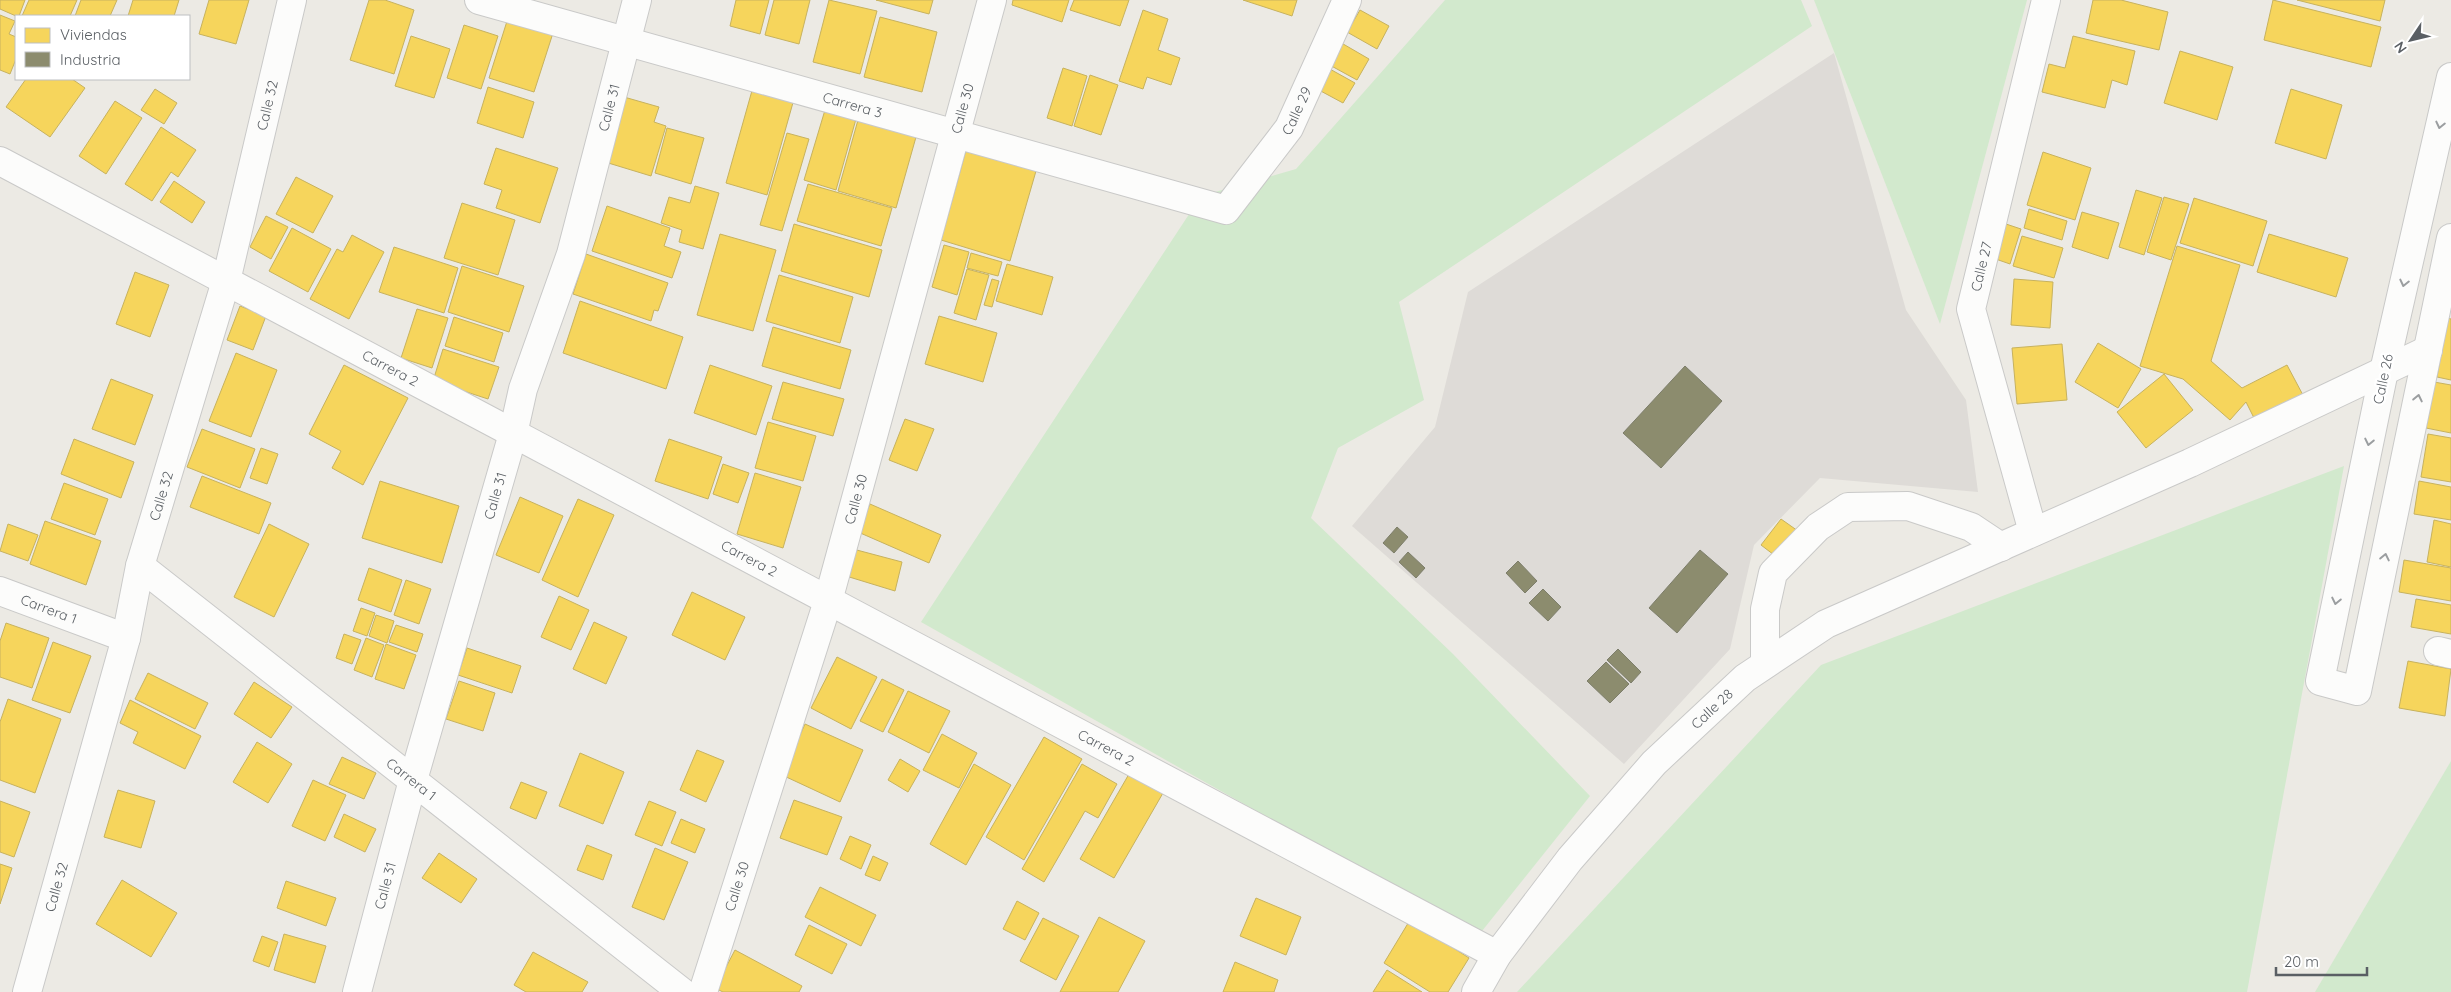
<svg xmlns="http://www.w3.org/2000/svg" width="2451" height="992" viewBox="0 0 2451 992" font-family="Quicksand,sans-serif">
<style>
.industrial{fill:#dedbd7}
.green{fill:#d2e9cd}
.homes{fill:#f6d55c;stroke:#c7b25e}
.industry{fill:#8c8c6e;stroke:#7d7e6b}
.lines{fill:none;stroke-linecap:round;stroke-linejoin:round}
.minor-casing{stroke:#c9c9c8;stroke-width:30}
.minor{stroke:#fcfcfb;stroke-width:28}
.oneway{stroke:#9b9ea0}
.labels{text-anchor:middle;stroke-width:5;stroke-linejoin:round;paint-order:stroke}
.street-label{font-size:14px;fill:#5a5f64;stroke:#fff}
</style>
<rect width="100%" height="100%" fill="#eceae4"/>
<path class="industrial" d="M1834 53 1906 310 1966 400 1978 492 1820 478 1754 545 1730 649 1624 764 1352 526 1435 427 1468 292Z"/>
<g class="green">
<path d="M1445 0H1801L1812 26 1399 302 1424 400 1338 448 1311 518 1453 654 1590 796 1478 936 921 622 1201 196 1296 169Z"/>
<path d="M1814 0H2027L1940 324Z"/>
<path d="M2344 466 2247 992H1517L1821 665Z"/>
<path d="M2451 761V992H2315Z"/>
</g>
<g class="homes">
<path d="M0 0H25L19 16H16L0 9Z"/>
<path d="M29 0H77L70 16H22Z"/>
<path d="M81 0H117L110 16H75Z"/>
<path d="M133 0H179L174 16H128Z"/>
<path d="M209 0H249L236 44 199 34Z"/>
<path d="M369 0H385L414 10 394 74 350 60Z"/>
<path d="M736 0H769L760 34 730 26Z"/>
<path d="M774 0H810L799 44 765 35Z"/>
<path d="M829 0 877 11 860 74 813 62Z"/>
<path d="M876 0H933L929 14Z"/>
<path d="M1013 0H1069L1062 22 1012 5Z"/>
<path d="M1074 0H1129L1120 26 1070 10Z"/>
<path d="M1243 0H1297L1292 16Z"/>
<path d="M2093 0H2121L2168 12 2159 50 2086 33Z"/>
<path d="M2273 0 2381 27 2371 67 2264 40Z"/>
<path d="M2297 0H2385L2380 21Z"/>
<path d="M1143 10 1168 19 1158 50 1180 58 1171 85 1147 77 1143 89 1119 81Z"/>
<path d="M1360 10 1389 26 1377 49 1347 32Z"/>
<path d="M0 15 15 21 9 34 16 37V59L10 74 0 70Z"/>
<path d="M880 17 937 32 922 92 864 77Z"/>
<path d="M508 18 553 33 534 92 489 78Z"/>
<path d="M464 25 498 36 481 89 447 78Z"/>
<path d="M411 36 450 49 434 98 395 86Z"/>
<path d="M2073 36 2135 51 2127 85 2112 80 2105 108 2042 92 2049 64 2065 68Z"/>
<path d="M1338 41 1369 59 1357 80 1326 63Z"/>
<path d="M2180 51 2233 67 2217 120 2164 103Z"/>
<path d="M1063 68 1087 76 1072 126 1047 118Z"/>
<path d="M1328 68 1355 83 1343 103 1317 89Z"/>
<path d="M1090 75 1118 85 1101 135 1074 126Z"/>
<path d="M26 79H72L85 88 50 137 6 107Z"/>
<path d="M488 87 534 102 523 138 477 123Z"/>
<path d="M753 87 794 99 767 195 726 183Z"/>
<path d="M155 89 177 103 164 124 141 110Z"/>
<path d="M2291 89 2342 105 2326 159 2275 143Z"/>
<path d="M624 97 659 107 654 122 666 126 651 176 605 162Z"/>
<path d="M115 101 142 118 106 174 79 156Z"/>
<path d="M825 110 856 119 836 190 804 180Z"/>
<path d="M858 120 916 137 896 208 838 191Z"/>
<path d="M161 127 196 150 178 177 171 172 152 201 125 184Z"/>
<path d="M667 128 704 138 691 184 655 173Z"/>
<path d="M787 133 809 139 782 231 760 225Z"/>
<path d="M496 148 558 168 540 223 496 208 502 190 484 184Z"/>
<path d="M966 150 1036 171 1010 261 941 240Z"/>
<path d="M2043 152 2091 168 2075 220 2027 205Z"/>
<path d="M296 177 333 196 313 233 276 214Z"/>
<path d="M174 181 205 202 192 223 160 202Z"/>
<path d="M808 184 892 208 881 246 797 221Z"/>
<path d="M695 186 719 193 703 249 679 242 682 230 661 223 669 197 690 203Z"/>
<path d="M2136 190 2162 198 2144 255 2119 247Z"/>
<path d="M2164 197 2189 204 2171 260 2147 252Z"/>
<path d="M2194 198 2267 221 2253 266 2180 243Z"/>
<path d="M462 203 515 220 498 275 444 258Z"/>
<path d="M607 206 670 228 664 246 681 252 672 278 592 251Z"/>
<path d="M2029 209 2067 221 2062 240 2024 228Z"/>
<path d="M2082 212 2119 223 2108 259 2072 247Z"/>
<path d="M266 216 288 227 271 259 250 247Z"/>
<path d="M2000 222 2021 229 2010 264 1990 257Z"/>
<path d="M794 224 882 250 869 297 781 271Z"/>
<path d="M292 228 331 249 308 292 269 271Z"/>
<path d="M720 234 776 250 753 331 697 315Z"/>
<path d="M2269 234 2348 258 2336 297 2257 272Z"/>
<path d="M352 235 384 252 349 319 310 299 337 249 343 252Z"/>
<path d="M2022 236 2063 248 2054 278 2013 266Z"/>
<path d="M944 245 969 252 957 295 932 287Z"/>
<path d="M2177 246 2240 265 2211 361 2242 388 2287 365 2304 397 2256 422 2246 402 2230 420 2183 379 2140 366Z"/>
<path d="M394 247 458 268 444 313 379 292Z"/>
<path d="M971 253 1002 262 998 276 967 268Z"/>
<path d="M586 254 668 283 658 311 654 310 651 321 573 294Z"/>
<path d="M1007 264 1053 277 1042 315 996 301Z"/>
<path d="M462 266 524 286 509 332 448 312Z"/>
<path d="M967 269 989 275 976 320 954 313Z"/>
<path d="M135 272 169 285 150 337 116 324Z"/>
<path d="M779 275 853 297 840 343 766 321Z"/>
<path d="M992 279 999 281 992 307 984 305Z"/>
<path d="M2014 279 2053 282 2050 328 2011 325Z"/>
<path d="M580 301 683 337 666 389 563 353Z"/>
<path d="M240 306 266 316 253 350 227 340Z"/>
<path d="M417 309 448 318 432 368 401 358Z"/>
<path d="M939 316 997 333 983 382 925 364Z"/>
<path d="M454 317 503 333 494 362 445 346Z"/>
<path d="M2447 318 2451 319V380L2437 377Z"/>
<path d="M773 327 851 350 840 389 762 366Z"/>
<path d="M2098 343 2141 369 2118 408 2075 382Z"/>
<path d="M2062 344 2067 400 2017 404 2012 348Z"/>
<path d="M443 349 499 367 488 399 433 381Z"/>
<path d="M236 353 277 370 251 437 209 421Z"/>
<path d="M344 365 408 398 363 485 332 468 341 451 309 434Z"/>
<path d="M710 365 772 386 756 435 694 413Z"/>
<path d="M2164 374 2193 410 2146 448 2117 412Z"/>
<path d="M111 379 153 395 135 445 92 429Z"/>
<path d="M783 382 844 399 833 436 772 419Z"/>
<path d="M2434 382 2451 385V433L2426 428Z"/>
<path d="M905 419 934 429 917 471 889 460Z"/>
<path d="M768 422 816 436 803 481 755 468Z"/>
<path d="M202 429 255 449 240 488 187 467Z"/>
<path d="M2428 434 2451 438V482L2421 477Z"/>
<path d="M74 439 134 462 121 498 61 474Z"/>
<path d="M669 439 722 457 708 499 655 481Z"/>
<path d="M261 448 278 454 267 484 250 478Z"/>
<path d="M723 464 749 473 738 503 713 494Z"/>
<path d="M755 473 801 487 783 548 737 534Z"/>
<path d="M202 476 271 503 259 534 190 507Z"/>
<path d="M380 481 459 506 442 563 362 538Z"/>
<path d="M2419 481 2451 487V520L2414 514Z"/>
<path d="M64 483 108 499 95 535 51 519Z"/>
<path d="M520 497 563 516 539 573 496 555Z"/>
<path d="M578 499 614 515 578 597 542 580Z"/>
<path d="M870 504 941 535 929 563 858 532Z"/>
<path d="M1781 519 1798 531 1778 558 1761 545Z"/>
<path d="M2434 520 2451 524V567L2427 562Z"/>
<path d="M45 521 101 541 86 585 30 564Z"/>
<path d="M8 524 38 535 28 561 0 551Z"/>
<path d="M269 524 309 544 274 617 234 597Z"/>
<path d="M853 549 902 562 895 591 846 576Z"/>
<path d="M2404 560 2451 568V601L2399 592Z"/>
<path d="M369 568 402 580 391 612 358 600Z"/>
<path d="M406 580 431 589 419 624 394 615Z"/>
<path d="M692 592 745 617 725 660 672 635Z"/>
<path d="M559 596 589 610 571 650 541 637Z"/>
<path d="M2416 599 2451 605V634L2411 627Z"/>
<path d="M361 608 375 613 367 636 353 631Z"/>
<path d="M376 615 394 621 387 643 369 636Z"/>
<path d="M594 622 627 637 606 684 573 669Z"/>
<path d="M6 623 49 638 32 688 0 677V641Z"/>
<path d="M396 625 423 634 417 652 389 642Z"/>
<path d="M344 634 361 640 352 664 336 658Z"/>
<path d="M366 638 384 645 372 677 354 670Z"/>
<path d="M53 642 91 656 70 713 32 700Z"/>
<path d="M386 644 416 655 404 689 375 679Z"/>
<path d="M467 648 521 666 512 693 458 675Z"/>
<path d="M837 657 877 677 851 729 811 708Z"/>
<path d="M2408 661 2451 669 2445 716 2399 708Z"/>
<path d="M148 673 208 703 195 729 135 699Z"/>
<path d="M882 679 904 690 883 732 860 721Z"/>
<path d="M459 681 495 693 483 731 446 719Z"/>
<path d="M254 682 292 707 271 738 234 714Z"/>
<path d="M908 691 950 711 929 753 888 732Z"/>
<path d="M8 699 61 719 35 793 0 780V722Z"/>
<path d="M130 700 201 736 185 769 133 743 138 732 120 723Z"/>
<path d="M805 724 863 750 840 802 782 775Z"/>
<path d="M942 734 977 753 959 788 923 770Z"/>
<path d="M1044 737 1082 759 1024 860 986 837Z"/>
<path d="M257 742 292 764 268 803 233 782Z"/>
<path d="M697 750 724 761 706 802 680 790Z"/>
<path d="M580 753 624 772 603 824 559 806Z"/>
<path d="M342 757 376 773 364 799 329 784Z"/>
<path d="M900 759 920 771 908 792 888 780Z"/>
<path d="M974 764 1011 785 966 865 930 844Z"/>
<path d="M1082 764 1117 784 1098 818 1085 811 1044 882 1022 869Z"/>
<path d="M1129 774 1163 793 1114 878 1080 859Z"/>
<path d="M313 780 346 795 325 841 292 826Z"/>
<path d="M521 782 547 792 536 819 510 808Z"/>
<path d="M118 790 155 801 141 848 104 837Z"/>
<path d="M794 800 842 817 827 855 780 838Z"/>
<path d="M0 801 30 812 14 857 0 852Z"/>
<path d="M649 801 676 812 662 846 635 835Z"/>
<path d="M344 814 376 829 365 852 334 837Z"/>
<path d="M681 819 705 829 695 853 671 843Z"/>
<path d="M850 836 871 845 861 869 840 859Z"/>
<path d="M587 845 612 855 603 880 577 870Z"/>
<path d="M655 848 688 862 664 920 632 907Z"/>
<path d="M439 853 477 879 461 903 422 878Z"/>
<path d="M873 856 888 863 880 881 865 875Z"/>
<path d="M0 864 12 868 0 904Z"/>
<path d="M122 880 177 913 151 957 96 924Z"/>
<path d="M286 881 336 898 326 926 277 908Z"/>
<path d="M820 887 876 915 861 946 805 917Z"/>
<path d="M1256 898 1301 917 1286 955 1240 936Z"/>
<path d="M1017 901 1039 913 1025 940 1003 929Z"/>
<path d="M1099 917 1145 941 1118 992H1060Z"/>
<path d="M1043 918 1079 936 1056 980 1020 961Z"/>
<path d="M1410 920 1469 958 1448 992H1430L1384 963Z"/>
<path d="M809 925 847 944 832 974 795 955Z"/>
<path d="M284 934 326 946 315 983 274 970Z"/>
<path d="M262 936 278 942 269 967 253 961Z"/>
<path d="M735 950 802 986 799 992H723L715 988Z"/>
<path d="M533 952 588 982 582 992H526L514 985Z"/>
<path d="M1235 962 1278 980 1274 992H1223Z"/>
<path d="M1387 970 1422 992H1373Z"/>
</g>
<g class="industry">
<path d="M1685 366 1722 401 1661 468 1623 433Z"/>
<path d="M1397 527 1408 537 1394 553 1383 543Z"/>
<path d="M1700 550 1728 574 1677 633 1649 608Z"/>
<path d="M1408 552 1425 568 1416 578 1399 562Z"/>
<path d="M1518 561 1537 581 1525 593 1506 573Z"/>
<path d="M1543 589 1561 607 1548 621 1529 603Z"/>
<path d="M1618 649 1641 672 1631 683 1607 660Z"/>
<path d="M1606 662 1629 684 1610 703 1587 681Z"/>
</g>
<g class="lines">
<g class="minor-casing">
<g id="minor">
<path id="s1" d="M479 0 1226 210 1289 128 1347 0"/>
<path d="M2451 77 2384 371 2320 681 2357 691 2451 238"/>
<path id="s2" d="M0 161 1497 955"/>
<path id="s3" d="M2033 532 1971 309 2046 0"/>
<path id="s4" d="M140 566 682 992"/>
<path id="s5" d="M0 591 126 638"/>
<path d="M2438 651 2451 654"/>
<path d="M1765 664V609L1773 573 1818 527 1848 507 1908 506 1971 527 2001 547"/>
<path id="s6" d="M27 992 126 638 140 566 226 281 292 0"/>
<path id="s7" d="M357 992 413 780 513 434 523 389 571 254 637 0"/>
<path id="s8" d="M703 992 828 601 992 0"/>
<path id="s9" d="M1476 992 1497 955 1570 859 1654 763 1745 678 1826 624 2190 463 2428 350"/>
</g>
</g>
<use href="#minor" class="minor"/>
</g>
<defs><path id="oneway-chevron" d="M-2-3.5L2.5 0L-2 3.5" fill="none" stroke-width="1.6" stroke-linecap="round" stroke-linejoin="round" transform="scale(1.25)"/></defs>
<g class="oneway">
<use href="#oneway-chevron" transform="translate(2440 125) rotate(103)"/>
<use href="#oneway-chevron" transform="translate(2404 283) rotate(103)"/>
<use href="#oneway-chevron" transform="translate(2418 398) rotate(-78)"/>
<use href="#oneway-chevron" transform="translate(2369 442) rotate(102)"/>
<use href="#oneway-chevron" transform="translate(2385 557) rotate(-78)"/>
<use href="#oneway-chevron" transform="translate(2336 601) rotate(102)"/>
</g>
<g class="labels">
<g class="street-label">
<text dy="5" stroke="none"><textPath href="#s1" startOffset="388">Carrera 3</textPath></text>
<text dy="5" stroke="none"><textPath href="#s6" startOffset="919">Calle 32</textPath></text>
<text dy="5" stroke="none"><textPath href="#s7" startOffset="920">Calle 31</textPath></text>
<text dy="5" stroke="none"><textPath href="#s8" startOffset="921">Calle 30</textPath></text>
<text dy="5" stroke="none"><textPath href="#s1" startOffset="898">Calle 29</textPath></text>
<text dy="5" stroke="none"><textPath href="#s3" startOffset="275">Calle 27</textPath></text>
<text dy="5" stroke="none"><textPath href="#s2" startOffset="442">Carrera 2</textPath></text>
<text transform="translate(2383 379) rotate(-78)" y="5">Calle 26</text>
<text dy="5" stroke="none"><textPath href="#s7" startOffset="515">Calle 31</textPath></text>
<text dy="5" stroke="none"><textPath href="#s6" startOffset="514">Calle 32</textPath></text>
<text dy="5" stroke="none"><textPath href="#s8" startOffset="516">Calle 30</textPath></text>
<text dy="5" stroke="none"><textPath href="#s2" startOffset="848">Carrera 2</textPath></text>
<text dy="5" stroke="none"><textPath href="#s5" startOffset="52">Carrera 1</textPath></text>
<text dy="5" stroke="none"><textPath href="#s9" startOffset="370">Calle 28</textPath></text>
<text dy="5" stroke="none"><textPath href="#s2" startOffset="1252">Carrera 2</textPath></text>
<text dy="5" stroke="none"><textPath href="#s4" startOffset="345">Carrera 1</textPath></text>
<text dy="5" stroke="none"><textPath href="#s7" startOffset="110">Calle 31</textPath></text>
<text dy="5" stroke="none"><textPath href="#s8" startOffset="111">Calle 30</textPath></text>
<text dy="5" stroke="none"><textPath href="#s6" startOffset="109">Calle 32</textPath></text>
</g>
</g>
<rect x="15" y="15" width="175" height="65" fill="#ffffff" stroke="#bdbfc1"/>
<rect x="25" y="28" width="25" height="15" fill="#f6d55c" stroke="#bdbfc1"/>
<text x="60" y="40" font-size="15" fill="#5a5f64">Viviendas</text>
<rect x="25" y="52" width="25" height="15" fill="#8c8c6e" stroke="#bdbfc1"/>
<text x="60" y="65" font-size="15" fill="#5a5f64">Industria</text>
<g transform="translate(2411 40) rotate(235)" stroke="#ffffff" stroke-width="4" paint-order="stroke">
<path d="M0-4L9 19L0 12L-9 19Z" fill="#5a5f64"/>
<text y="-8" font-size="14" font-weight="bold" text-anchor="middle" fill="#5a5f64">N</text>
</g>
<path d="M2276 967v8h91v-8" fill="none" stroke="#5a5f64" stroke-width="2.5"/>
<text x="2284" y="967" font-size="15" fill="#5a5f64" stroke="#ffffff" stroke-width="4" paint-order="stroke">20 m</text>
</svg>
